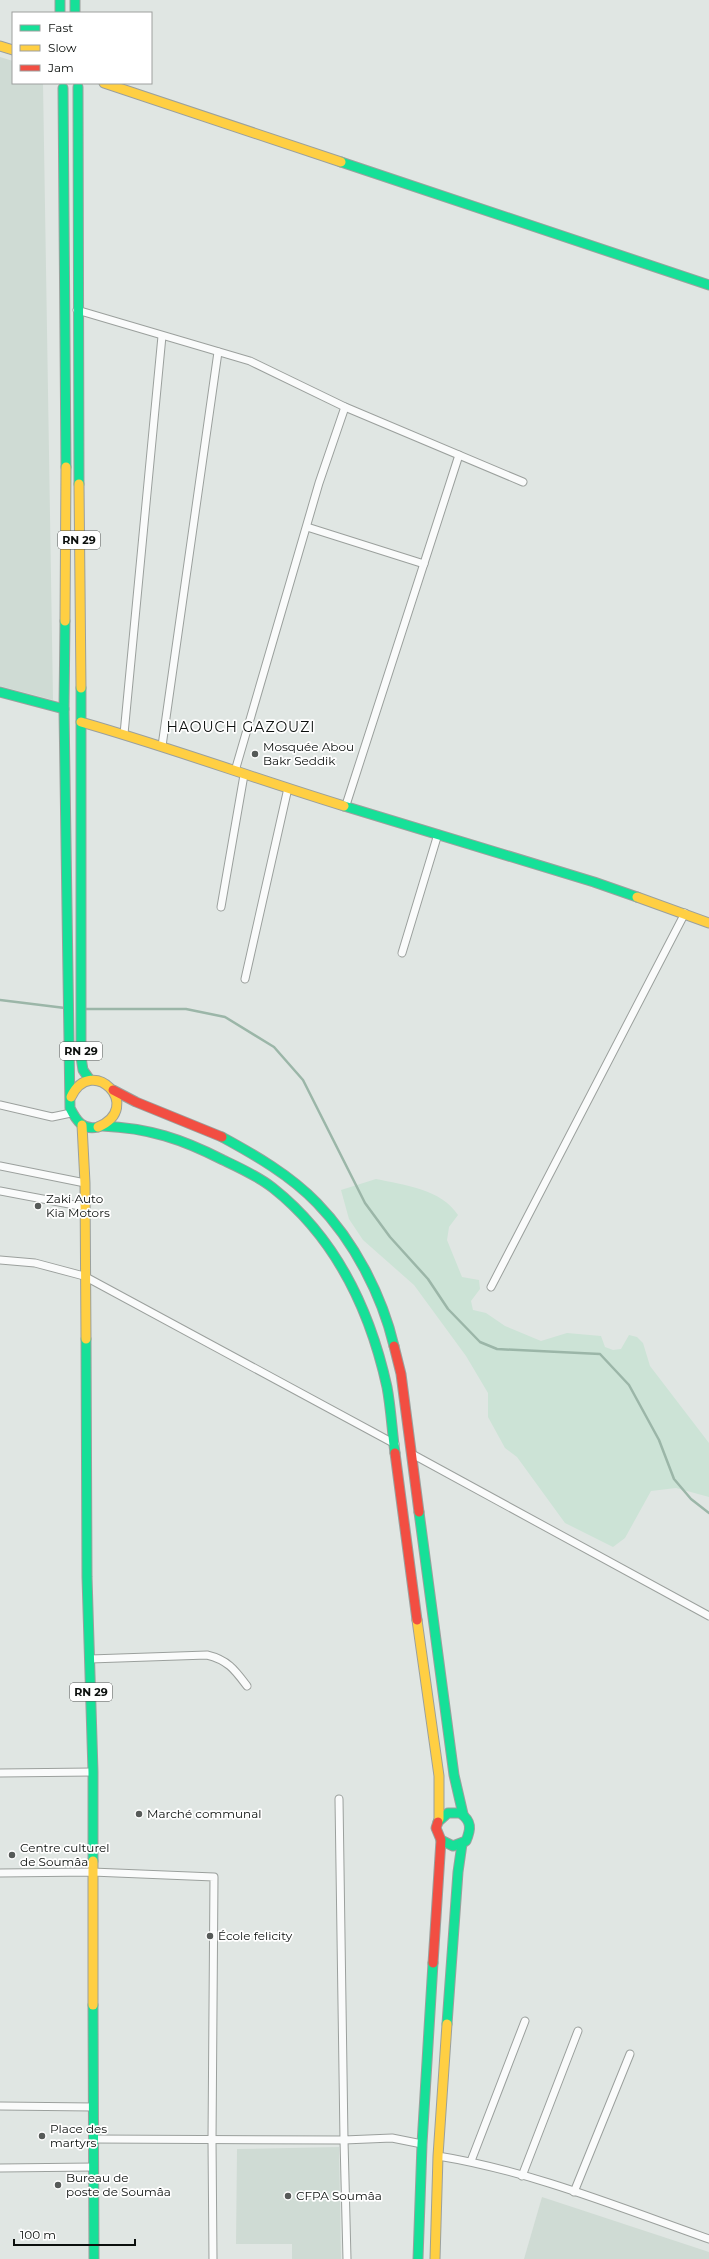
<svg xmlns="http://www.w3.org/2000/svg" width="709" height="2259" viewBox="0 0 709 2259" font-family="Montserrat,sans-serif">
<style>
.built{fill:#cfdbd4}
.green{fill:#cce3d6}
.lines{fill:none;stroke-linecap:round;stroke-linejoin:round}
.stream{stroke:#9bb6a8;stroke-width:2.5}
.street-casing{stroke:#9ba09d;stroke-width:9}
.fast-casing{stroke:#9ba09d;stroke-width:11}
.slow-casing{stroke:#9ba09d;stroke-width:11}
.jam-casing{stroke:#9ba09d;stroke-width:11}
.street{stroke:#fafbfb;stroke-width:7}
.fast{stroke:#16e098;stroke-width:9}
.slow{stroke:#ffcf43;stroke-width:9}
.jam{stroke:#f24e42;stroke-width:9}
.poi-dot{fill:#565a58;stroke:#fff;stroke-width:1.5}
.labels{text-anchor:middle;stroke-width:3.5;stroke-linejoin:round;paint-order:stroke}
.shield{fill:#fff;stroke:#545756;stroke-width:1}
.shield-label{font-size:11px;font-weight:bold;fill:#0b0f0d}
.poi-label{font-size:12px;fill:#0b0f0d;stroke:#fff;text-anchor:start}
.quarter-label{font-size:14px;letter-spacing:1px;fill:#0b0f0d;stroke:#fff}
</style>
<rect width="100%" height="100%" fill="#e0e6e3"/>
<g class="built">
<path d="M0 57 13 61V83H43L53 700 0 686Z"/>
<path d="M339 2147 341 2259H292V2244H236L237 2149Z"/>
<path d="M542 2197 709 2252V2259H524Z"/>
</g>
<path class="green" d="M376 1179C404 1185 441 1189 458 1215L449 1227 447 1240 462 1277 479 1280 480 1289 471 1301 473 1310 486 1313 505 1326 541 1341 567 1333 601 1336 605 1347 613 1350 621 1349 629 1335 637 1337 643 1343 650 1366 709 1443V1497L676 1488 651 1491 625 1538 613 1547 565 1523 517 1457 505 1448 488 1417V1393L466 1356 414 1285 363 1240 349 1219 341 1190Z"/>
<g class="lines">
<g class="stream">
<path d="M0 1000 65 1008"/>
<path d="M86 1009H186L225 1017 274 1047 303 1080 365 1203 390 1237 428 1279 448 1309 480 1342 497 1349 600 1354 629 1385 659 1440 674 1479 691 1499 709 1513"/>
</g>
<g class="street-casing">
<g id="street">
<path d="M77 310 250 361 345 407 523 482"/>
<path d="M307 527 424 564"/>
<path d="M124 734 162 336"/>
<path d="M162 746 218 352"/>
<path d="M235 771 319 483 345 407"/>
<path d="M346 805 459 455"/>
<path d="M221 907 244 775"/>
<path d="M402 953 438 834"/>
<path d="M245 979 288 788"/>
<path d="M0 1105 52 1117 71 1113"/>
<path d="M0 1166 85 1183"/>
<path d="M0 1191 85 1207"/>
<path d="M0 1260 35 1263 84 1276 395 1444"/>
<path d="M491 1287 685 913"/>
<path d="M412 1454 709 1616"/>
<path d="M90 1659 207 1655C228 1660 235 1670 247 1686"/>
<path d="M0 1773 93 1772"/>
<path d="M339 1799 344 2140 392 2138 422 2144"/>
<path d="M0 1873 92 1872 214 1877 212 2140 213 2259"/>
<path d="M0 2106 93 2107"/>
<path d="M93 2139 344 2140 347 2259"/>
<path d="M438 2156C531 2171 621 2208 709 2239"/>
<path d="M471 2161 525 2021"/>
<path d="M0 2168 94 2167"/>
<path d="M522 2176 578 2031"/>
<path d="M574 2192 630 2054"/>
</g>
</g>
<g class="fast-casing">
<g id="fast">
<path d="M60 0V13"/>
<path d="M75 0V13"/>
<path d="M78 87 79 484"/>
<path d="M63 88 66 467"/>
<path d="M341 162 709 285"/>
<path d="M65 621 64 709 70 1108C76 1120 83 1131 98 1127"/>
<path d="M81 688V1057L83 1070 90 1080"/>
<path d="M0 692 64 709"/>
<path d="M344 806 594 882 637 897"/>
<path d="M102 1126C149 1128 182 1139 223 1160 240 1168 258 1176 273 1188 336 1238 370 1310 387 1387 391 1408 392 1431 395 1453"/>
<path d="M222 1137C255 1155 290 1175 317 1203 354 1241 382 1295 394 1346"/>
<path d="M86 1339 87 1577 93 1772V1861"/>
<path d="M419 1512 454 1775 463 1814"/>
<path d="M438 1822 448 1813H460C472 1821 471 1829 466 1841L453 1846 441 1840"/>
<path d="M93 2005 94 2259"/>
<path d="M447 2024 458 1872 462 1844"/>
<path d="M418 2259 422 2144 433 1963"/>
</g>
</g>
<g class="slow-casing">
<g id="slow">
<path d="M0 46 13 50"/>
<path d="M104 83 341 162"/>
<path d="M79 484 81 688"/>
<path d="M65 621 66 467"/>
<path d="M81 722C169 747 256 779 344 806"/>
<path d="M637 897 709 923"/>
<path d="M71 1097C92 1053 145 1107 98 1127"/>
<path d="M82 1125 85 1183 86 1339"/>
<path d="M417 1620 439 1776V1819"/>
<path d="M93 1861V2005"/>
<path d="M435 2259 438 2156 447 2024"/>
</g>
</g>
<g class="jam-casing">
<g id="jam">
<path d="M113 1090 136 1102 222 1137"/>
<path d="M394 1346 401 1374 419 1512"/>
<path d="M395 1453 417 1620"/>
<path d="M433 1963 441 1840 436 1828 438 1822"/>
</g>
</g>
<use href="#street" class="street"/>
<use href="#fast" class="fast"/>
<use href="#slow" class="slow"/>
<use href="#jam" class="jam"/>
</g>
<g class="poi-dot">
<circle cx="255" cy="754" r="4"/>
<circle cx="38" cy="1206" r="4"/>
<circle cx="139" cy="1814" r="4"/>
<circle cx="12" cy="1855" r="4"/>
<circle cx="210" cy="1936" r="4"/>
<circle cx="42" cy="2136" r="4"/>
<circle cx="58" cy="2185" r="4"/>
<circle cx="288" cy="2196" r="4"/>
</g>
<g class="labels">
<g class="shield">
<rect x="58" y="531" width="42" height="18" rx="3"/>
<rect x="60" y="1042" width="42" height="18" rx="3"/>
<rect x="70" y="1683" width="42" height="18" rx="3"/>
</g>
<g class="shield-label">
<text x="79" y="544">RN 29</text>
<text x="81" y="1055">RN 29</text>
<text x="91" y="1696">RN 29</text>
</g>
<g class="poi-label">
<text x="263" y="751">Mosquée Abou<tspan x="263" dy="14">Bakr Seddik</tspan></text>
<text x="46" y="1203">Zaki Auto<tspan x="46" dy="14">Kia Motors</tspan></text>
<text x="147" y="1818">Marché communal</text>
<text x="20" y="1852">Centre culturel<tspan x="20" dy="14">de Soumâa</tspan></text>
<text x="218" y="1940">École felicity</text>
<text x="50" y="2133">Place des<tspan x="50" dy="14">martyrs</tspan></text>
<text x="66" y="2182">Bureau de<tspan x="66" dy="14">poste de Soumâa</tspan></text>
<text x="296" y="2200">CFPA Soumâa</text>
</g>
<g class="quarter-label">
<text x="241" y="732">HAOUCH GAZOUZI</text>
</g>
</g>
<rect x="12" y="12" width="140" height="72" fill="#ffffff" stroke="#9d9f9e"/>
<rect x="20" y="25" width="20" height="6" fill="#16e098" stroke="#9d9f9e"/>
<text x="48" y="32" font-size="12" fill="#0b0f0d">Fast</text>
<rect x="20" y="45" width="20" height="6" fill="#ffcf43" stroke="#9d9f9e"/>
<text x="48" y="52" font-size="12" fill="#0b0f0d">Slow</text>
<rect x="20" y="65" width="20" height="6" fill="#f24e42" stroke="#9d9f9e"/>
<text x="48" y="72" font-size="12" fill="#0b0f0d">Jam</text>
<path d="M14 2239v6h121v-6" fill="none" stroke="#0b0f0d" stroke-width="2"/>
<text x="20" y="2239" font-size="12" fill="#0b0f0d" stroke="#ffffff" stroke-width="3" paint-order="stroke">100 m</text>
</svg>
